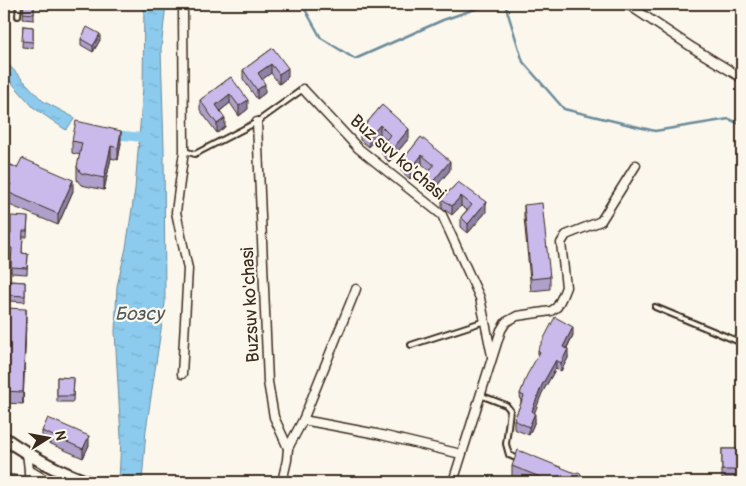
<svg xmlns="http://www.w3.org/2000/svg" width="746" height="486" viewBox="0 0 746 486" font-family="Pangolin,sans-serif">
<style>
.water{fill:url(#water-ripples);stroke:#6c8b9a}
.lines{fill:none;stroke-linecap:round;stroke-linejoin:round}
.stream{stroke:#6c8b9a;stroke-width:2.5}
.canal{stroke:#8ccbed;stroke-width:9}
.lane-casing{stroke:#3b2a1e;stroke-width:8}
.street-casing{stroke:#3b2a1e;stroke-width:11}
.secondary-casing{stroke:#3b2a1e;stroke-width:15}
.lane{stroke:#fbf7ec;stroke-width:4}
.street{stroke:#fbf7ec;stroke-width:8}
.secondary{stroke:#fbf7ec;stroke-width:11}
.wall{fill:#aea0ca;stroke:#3b2a1e}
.shaded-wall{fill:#8d82a4;stroke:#3b2a1e}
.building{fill:#cabaeb;stroke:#3b2a1e}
.labels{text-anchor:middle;stroke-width:4.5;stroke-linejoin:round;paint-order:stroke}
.street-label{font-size:18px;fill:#3b2a1e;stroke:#fbf7ec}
.water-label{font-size:19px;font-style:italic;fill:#535a5c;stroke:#fbf7ec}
</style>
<defs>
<pattern id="water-ripples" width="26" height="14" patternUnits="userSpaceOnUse" patternTransform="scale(1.25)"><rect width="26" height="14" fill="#8ccbed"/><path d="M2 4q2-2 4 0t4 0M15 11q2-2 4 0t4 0" fill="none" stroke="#7aaecb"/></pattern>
</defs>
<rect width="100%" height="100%" fill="#fbf7ec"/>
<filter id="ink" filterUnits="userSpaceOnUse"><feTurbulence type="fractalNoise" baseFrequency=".02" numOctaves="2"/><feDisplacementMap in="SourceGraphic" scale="10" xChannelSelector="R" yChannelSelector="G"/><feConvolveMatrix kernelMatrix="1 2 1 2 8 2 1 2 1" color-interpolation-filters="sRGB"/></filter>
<g filter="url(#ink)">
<g class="water">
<path d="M144 4H166L161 49 164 149 165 303 146 430 142 482H119L121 437 115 332 117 286 126 248 135 189 143 87Z"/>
<path d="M4 60 43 101 75 118 66 130 34 108 4 74Z"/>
</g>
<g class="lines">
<g class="stream">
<path d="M302 4 321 38 355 59 443 20 490 4"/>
<path d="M505 4 523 62 564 109 655 131 729 119 742 125"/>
</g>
<path class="canal" d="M110 134 147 138"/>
<g class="lane-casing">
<g id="lane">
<path d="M18 16 19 4"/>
<path d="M184 151 195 154 257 122 303 89"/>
<path d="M655 307 742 343"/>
<path d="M411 345 485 321"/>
<path d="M480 395 506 405 510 410 506 444 509 455 518 459"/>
</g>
</g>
<g class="street-casing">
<g id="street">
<path d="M627 4 693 48 742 78"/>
<path d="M303 89 358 148 442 215 480 298 492 356"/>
<path d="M257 122 268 382 274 417 288 448 287 460 282 482"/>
<path d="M182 374 188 269 176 212 184 151 183 12"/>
<path d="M303 420 377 434 461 454"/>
<path d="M288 448 303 420 356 289"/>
<path d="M27 453 29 470V482"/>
<path d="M29 470 49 482"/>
<path d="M453 482 501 330 506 322 517 316 551 311 557 307 562 297 566 287 561 243 566 235 601 221 636 165"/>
</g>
</g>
<g class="secondary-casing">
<path id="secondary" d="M4 438C30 456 58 472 88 482"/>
</g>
<use href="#lane" class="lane"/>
<use href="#street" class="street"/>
<use href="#secondary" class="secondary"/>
</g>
<g class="wall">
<path d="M24 4H34V20L23 19Z"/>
<rect x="4" y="12" width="3" height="22"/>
<path d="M23 26 33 27V48L22 47Z"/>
<path d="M81 39 100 40 93 52 81 45Z"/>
<path d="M273 48 288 77 279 84 271 73 262 79 265 93 257 99 243 79V70Z"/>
<path d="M231 77 248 109 239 116 230 103 220 111 225 127 217 133 200 110V100Z"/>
<path d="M382 105 409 138 389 162 382 154V145L386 140 380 134 369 147 360 140V131Z"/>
<path d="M421 137 450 170 431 193 424 187V178L430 171 422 164 410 179 401 171V162Z"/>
<path d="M72 141 121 143 118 160 111 158 104 190 81 185 77 180V167L80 155 72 153Z"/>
<path d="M4 162 73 191 58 225 7 204V194L4 192Z"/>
<path d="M458 182 486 212 468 233 461 227V217L467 210 461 206 452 215 442 208V199Z"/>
<path d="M524 205 550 277V289L531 291 524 217Z"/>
<path d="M28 217 27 237H23L22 253 28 254 27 274 11 273V254H6L7 234H11Z"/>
<path d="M9 281 25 282V302L9 301Z"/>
<path d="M26 321 23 404 4 403V352Z"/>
<path d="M573 335 567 348 568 358 561 371 556 368 542 393 534 412 535 421 529 435 514 429V420L521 403 520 394 538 355V350Z"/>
<path d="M57 377 74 378 73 402H57Z"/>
<path d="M42 431 89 445 83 458 42 440Z"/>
<rect x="722" y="449" width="20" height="33"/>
<path d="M512 466 581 482H523L512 478Z"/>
</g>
<g class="shaded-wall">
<path d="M100 34V40L93 52V46Z"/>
<path d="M271 64V73L258 83V73Z"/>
<path d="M288 68V77L279 84V74Z"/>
<path d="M265 84V93L257 99V90Z"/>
<path d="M230 94V103L216 114V105Z"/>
<path d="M248 100V109L239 116V106Z"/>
<path d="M225 118V127L217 133V124Z"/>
<path d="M380 125V134L369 147V138Z"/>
<path d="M409 129V138L389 162V153Z"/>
<path d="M121 131V143L118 160V148Z"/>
<path d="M111 146V158L104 190V178Z"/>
<path d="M422 155V164L410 179V170Z"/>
<path d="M450 161V170L431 193V184Z"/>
<path d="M73 180V191L58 225V214Z"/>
<path d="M461 196V206L452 215V206Z"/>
<path d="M486 202V212L468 233V224Z"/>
<path d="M26 309V321L23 404V392Z"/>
<path d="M573 327V335L563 355V347Z"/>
<path d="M568 349V358L561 371V363Z"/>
<path d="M556 360V368L542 393 532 420V411L542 385Z"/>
<path d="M535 413V421L529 435V427Z"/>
<path d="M89 436V445L83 458V449Z"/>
<path d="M581 474V482H578Z"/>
</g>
<g class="building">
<path d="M24 4H34V14L23 13Z"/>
<rect x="4" y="12" width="3" height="15"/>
<path d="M23 26 33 27V42L22 41Z"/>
<path d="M87 27 100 34 93 46 81 39Z"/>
<path d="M273 48 288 68 279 74 271 64 258 73 265 84 257 90 243 70Z"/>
<path d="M231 77 248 100 239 106 230 94 216 105 225 118 217 124 200 100Z"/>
<path d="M382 105 409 129 389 153 382 145 390 135 380 125 369 138 360 131Z"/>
<path d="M76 121 121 131 118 148 111 146 104 178 81 173 77 167 82 143 72 141Z"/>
<path d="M421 137 450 161 431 184 424 178 434 165 422 155 410 170 401 162Z"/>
<path d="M22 158 73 180 58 214 7 192 11 184 4 181V162L17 168Z"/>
<path d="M458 182 486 202 468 224 461 217 472 205 461 196 452 206 442 199Z"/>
<path d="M542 203 550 277 531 279 524 205Z"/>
<path d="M11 216 28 217 27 231H23L22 253 28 254 27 268 11 267 12 248H6L7 234H11Z"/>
<path d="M9 281 25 282V296L9 295Z"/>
<path d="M6 308 26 309 23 392 4 391V352Z"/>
<path d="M555 317 573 327 563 347 568 349 561 363 556 360 542 385 532 411 535 413 529 427 514 420 524 396 520 394 527 375 540 352 538 350Z"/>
<path d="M57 377 74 378 73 396H57Z"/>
<path d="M48 418 89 436 83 449 42 431Z"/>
<rect x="722" y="449" width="20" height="21"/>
<path d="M518 450 575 473 579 472 581 474 578 482H553L512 466Z"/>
<path d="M6 474 22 476 21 482H5Z"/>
</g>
</g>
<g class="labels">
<g class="street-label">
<text transform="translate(398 157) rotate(41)" y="6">Buz suv ko'chasi</text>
<text transform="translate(250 305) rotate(-93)" y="6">Buzsuv ko'chasi</text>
</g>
<g class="water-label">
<text x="139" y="320">Бозсу</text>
</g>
</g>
<rect width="746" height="486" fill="none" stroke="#fbf7ec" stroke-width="20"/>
<rect x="10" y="10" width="726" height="466" fill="none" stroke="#3b2a1e" stroke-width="2" filter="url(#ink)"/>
<g transform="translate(48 438) rotate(79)" stroke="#fbf7ec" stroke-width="4" paint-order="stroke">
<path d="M0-4L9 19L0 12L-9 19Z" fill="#3b2a1e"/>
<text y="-8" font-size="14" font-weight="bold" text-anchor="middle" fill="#3b2a1e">N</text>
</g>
</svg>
